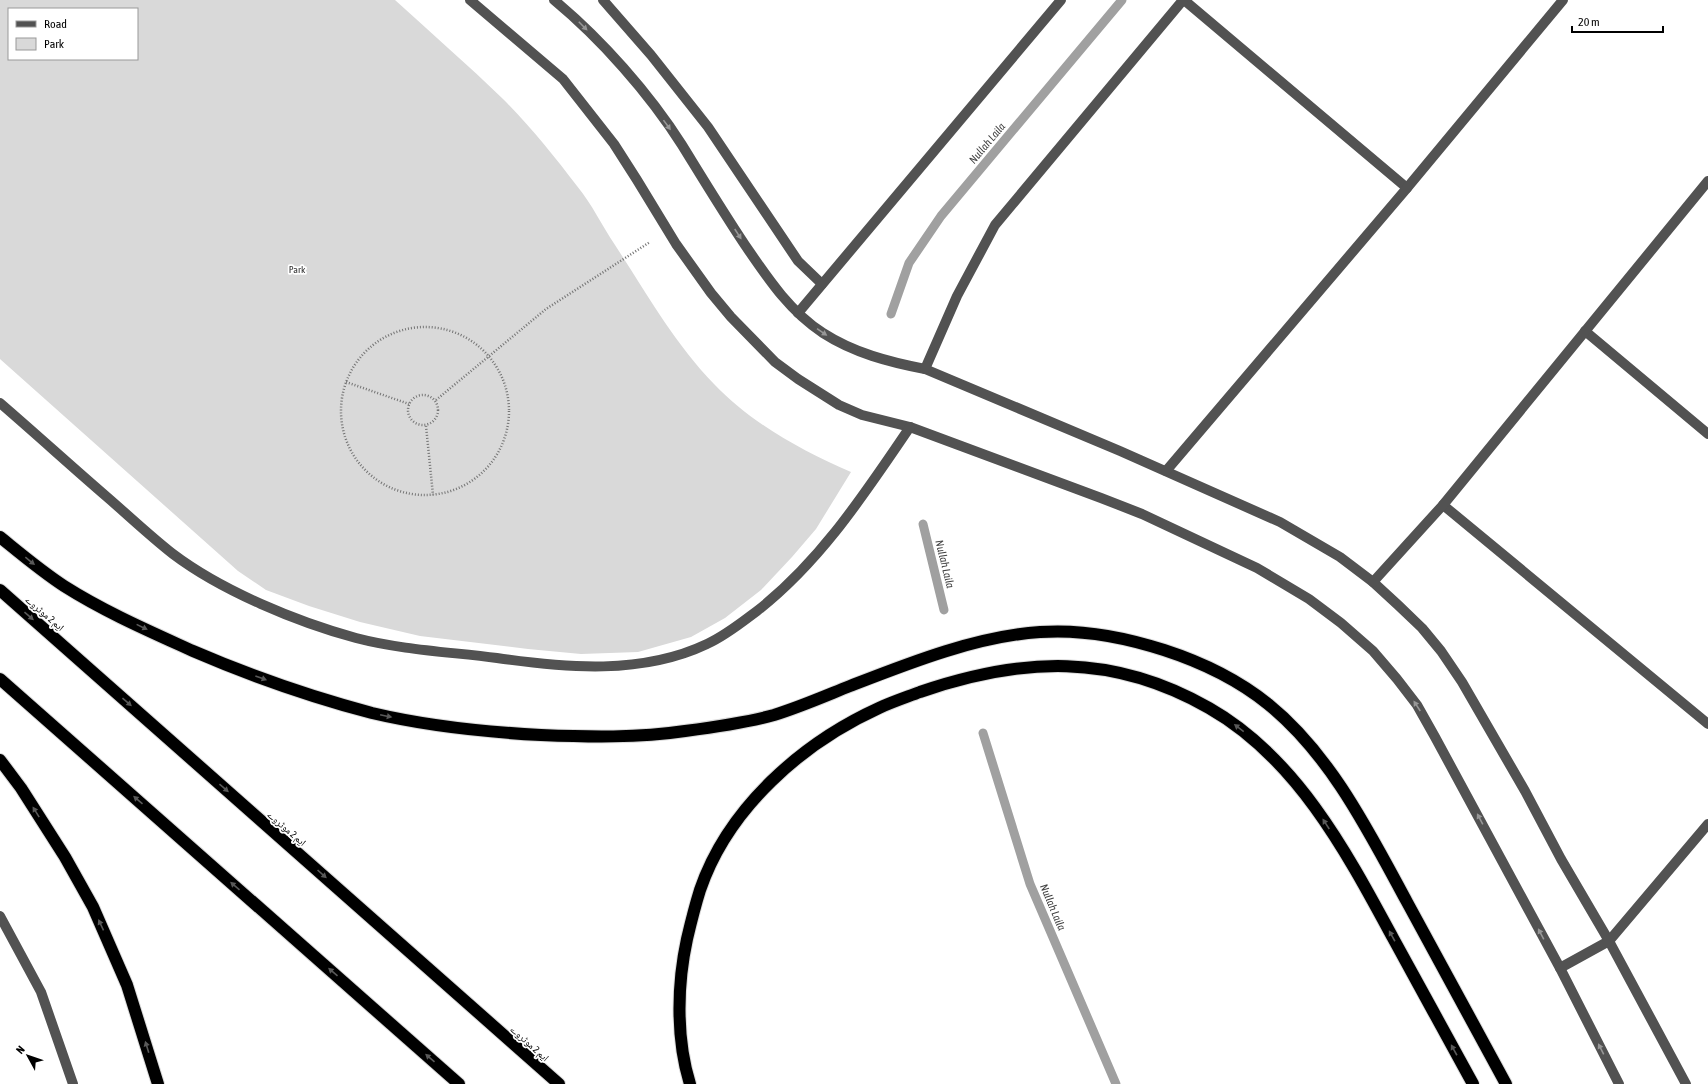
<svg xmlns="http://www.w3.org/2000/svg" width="1708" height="1084" viewBox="0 0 1708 1084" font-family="'Asap Condensed','Noto Naskh Arabic',sans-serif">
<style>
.green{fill:#d9d9d9;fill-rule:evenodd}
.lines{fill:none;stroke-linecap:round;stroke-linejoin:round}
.stream{stroke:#a0a0a0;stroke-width:9}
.highway-casing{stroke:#dbdbdb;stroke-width:14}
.path{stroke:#747474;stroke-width:2.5;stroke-dasharray:1 2;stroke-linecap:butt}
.minor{stroke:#525252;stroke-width:10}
.highway{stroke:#000;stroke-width:12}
.oneway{fill:#979797}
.oneway2{fill:#595959}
.labels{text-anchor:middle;stroke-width:3.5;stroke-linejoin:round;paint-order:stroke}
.park-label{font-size:10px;fill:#303030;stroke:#fff}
.street-label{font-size:10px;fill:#000;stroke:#fff}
.water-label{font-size:11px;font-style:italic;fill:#414141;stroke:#fff}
</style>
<rect width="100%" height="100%" fill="#fff"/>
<path class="green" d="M0 0H395C431 33 468 65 503 99 530 126 554 156 577 186 592 204 602 226 615 245 645 291 675 344 714 384 751 423 802 451 851 472L816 529 792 557 761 590 725 618 691 637 638 652 581 654 528 649 420 636 360 622 309 606 266 590 238 571 0 359ZM9 9H137V59H9Z"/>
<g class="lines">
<g class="stream">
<path d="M891 314 909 263 941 216 1122 0"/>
<path d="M923 524 944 610"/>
<path d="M983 733 1030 884 1116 1084"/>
</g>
<g class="highway-casing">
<g id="highway">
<path d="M0 537C21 554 41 571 64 586 105 612 149 631 193 651 251 676 311 697 372 713 427 726 484 732 541 735 589 737 638 738 685 731 715 727 745 723 774 715 800 707 825 696 850 686 909 663 977 636 1040 632 1082 629 1124 637 1164 650 1201 662 1237 679 1268 704 1331 755 1369 832 1407 902 1440 962 1473 1023 1506 1084"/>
<path d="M0 590 559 1084"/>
<path d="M0 679 459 1084"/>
<path d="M0 760 21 788 65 857 93 907 127 985 158 1084"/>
<path d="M690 1084C676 1039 677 985 687 939 691 922 695 906 700 890 728 808 802 743 879 708 892 702 907 697 920 692 1022 657 1113 653 1209 708 1297 758 1347 853 1393 938 1420 987 1446 1035 1473 1084"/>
</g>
</g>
<g class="path">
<circle cx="425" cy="411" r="84"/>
<path d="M346 382 409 404"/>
<circle cx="423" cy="410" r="15"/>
<path d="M436 400 546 309 650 242"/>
<path d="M426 426 433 495"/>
</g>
<g class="minor">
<path d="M470 0 563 79 614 144 637 180 676 244 711 293 731 317 775 362 798 379 839 405 862 415 910 427 1101 498 1142 514 1257 568 1309 599 1341 623 1373 651 1397 679 1417 705 1435 737 1560 968 1619 1084"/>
<path d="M554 0C601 39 649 93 682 145 703 179 723 212 745 245 767 277 789 311 823 333 854 353 889 362 925 369L1120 451 1280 522 1340 557 1373 582 1398 605 1422 628 1441 651 1462 682 1525 791 1561 859 1609 941 1686 1084"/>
<path d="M603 0 651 55 708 127 798 261 822 284"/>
<path d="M1184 0 1407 188"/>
<path d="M798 313 1061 0"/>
<path d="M1585 331 1708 434"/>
<path d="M925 369 957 296 995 225 1183 0"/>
<path d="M0 403C36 434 71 466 107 497 129 516 150 536 173 554 222 591 297 622 356 638 402 650 451 652 497 658 566 668 642 675 707 644 725 636 741 623 757 611 821 561 865 493 910 427"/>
<path d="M1166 471 1407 188 1563 0"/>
<path d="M1443 505 1708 724"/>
<path d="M1373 582 1443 505 1708 181"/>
<path d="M0 916 41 992 73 1084"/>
<path d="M1560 968 1609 941 1708 824"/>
</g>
<use href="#highway" class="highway"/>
</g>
<defs><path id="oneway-solid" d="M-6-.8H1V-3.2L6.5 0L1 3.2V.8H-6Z"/></defs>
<g class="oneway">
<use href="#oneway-solid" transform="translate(583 26) rotate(45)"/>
<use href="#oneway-solid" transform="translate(667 125) rotate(54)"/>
<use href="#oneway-solid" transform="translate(738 234) rotate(57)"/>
<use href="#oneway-solid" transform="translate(822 332) rotate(34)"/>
<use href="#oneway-solid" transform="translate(1417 706) rotate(-123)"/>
<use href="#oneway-solid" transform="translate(1480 819) rotate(-118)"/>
<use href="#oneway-solid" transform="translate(1541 934) rotate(-118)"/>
<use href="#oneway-solid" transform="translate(1601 1049) rotate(-117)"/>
</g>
<g class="oneway2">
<use href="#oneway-solid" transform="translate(30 561) rotate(39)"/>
<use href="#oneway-solid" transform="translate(29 616) rotate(41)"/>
<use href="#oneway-solid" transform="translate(142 627) rotate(26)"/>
<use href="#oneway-solid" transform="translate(261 678) rotate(20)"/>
<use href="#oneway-solid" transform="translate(127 702) rotate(41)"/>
<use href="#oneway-solid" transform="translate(386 716) rotate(12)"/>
<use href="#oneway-solid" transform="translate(1239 728) rotate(-142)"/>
<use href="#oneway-solid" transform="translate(224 788) rotate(41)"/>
<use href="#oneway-solid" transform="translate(138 800) rotate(-139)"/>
<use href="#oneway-solid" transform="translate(36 812) rotate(-122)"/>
<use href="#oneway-solid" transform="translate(1326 824) rotate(-123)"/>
<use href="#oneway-solid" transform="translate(322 874) rotate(42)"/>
<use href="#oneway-solid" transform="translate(235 886) rotate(-139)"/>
<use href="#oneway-solid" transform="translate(101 925) rotate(-115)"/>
<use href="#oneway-solid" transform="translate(1392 936) rotate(-119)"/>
<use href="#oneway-solid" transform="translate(333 972) rotate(-139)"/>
<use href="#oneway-solid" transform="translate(147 1047) rotate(-107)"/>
<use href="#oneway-solid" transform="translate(1454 1050) rotate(-119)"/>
<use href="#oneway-solid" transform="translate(430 1058) rotate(-139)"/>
</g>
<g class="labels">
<g class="park-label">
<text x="297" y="273">Park</text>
</g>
<g class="street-label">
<text transform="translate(45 613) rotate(41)" y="4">ایم 2 موٹروے</text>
<text transform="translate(287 828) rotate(41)" y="4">ایم 2 موٹروے</text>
<text transform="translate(530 1043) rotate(42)" y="4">ایم 2 موٹروے</text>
</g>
<g class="water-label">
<text transform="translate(987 143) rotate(-50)" y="4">Nullah Laila</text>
<text transform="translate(945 564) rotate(76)" y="4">Nullah Laila</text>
<text transform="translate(1053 907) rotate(67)" y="4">Nullah Laila</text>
</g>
</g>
<rect x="8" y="8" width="130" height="52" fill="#ffffff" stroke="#999999"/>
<rect x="16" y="21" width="20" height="6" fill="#525252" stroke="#999999"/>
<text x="44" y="28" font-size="12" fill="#000000">Road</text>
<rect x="16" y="38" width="20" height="12" fill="#d9d9d9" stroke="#999999"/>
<text x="44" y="48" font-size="12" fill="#000000">Park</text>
<g transform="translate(28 1056) rotate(310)" stroke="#ffffff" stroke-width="3" paint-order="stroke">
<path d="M0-3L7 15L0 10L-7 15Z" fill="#000000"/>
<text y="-6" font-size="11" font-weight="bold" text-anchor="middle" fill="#000000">N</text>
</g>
<path d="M1572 26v6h91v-6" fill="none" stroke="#000000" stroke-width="2"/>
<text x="1578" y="26" font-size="12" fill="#000000" stroke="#ffffff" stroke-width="3" paint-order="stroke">20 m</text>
</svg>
